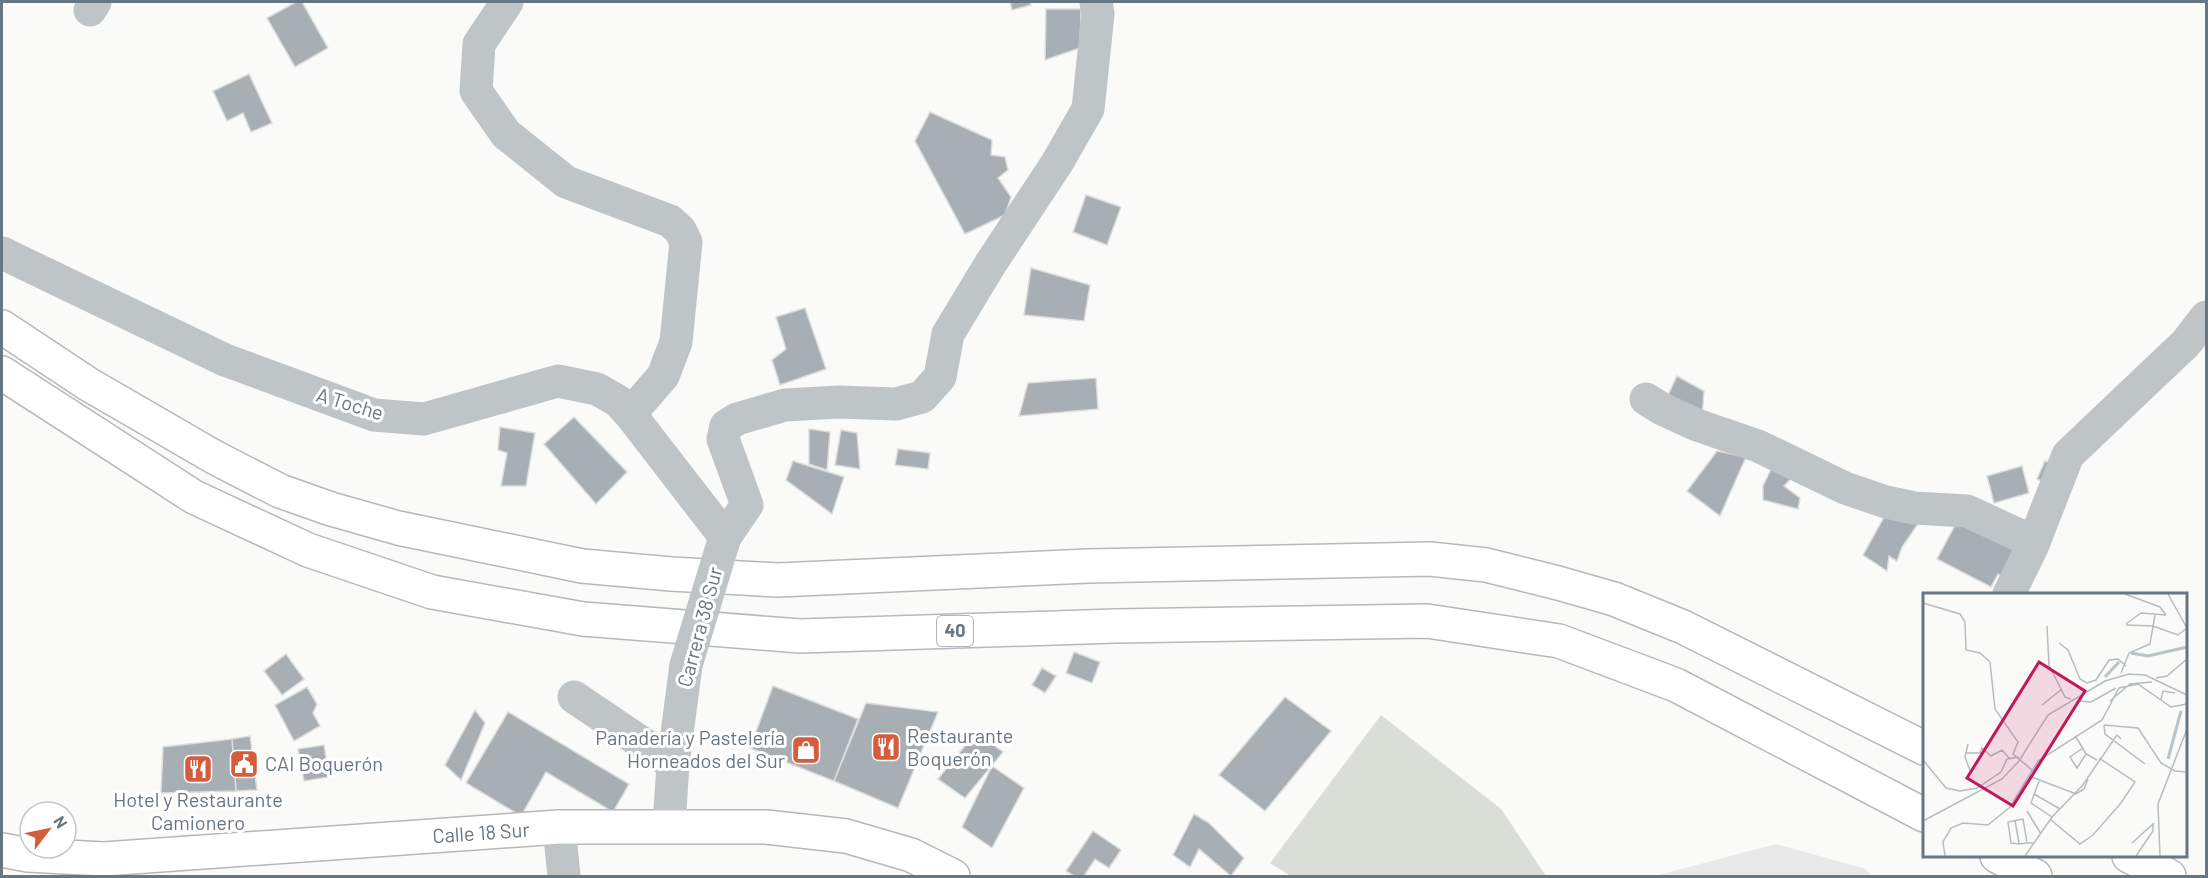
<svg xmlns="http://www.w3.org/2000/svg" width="2208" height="878" viewBox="0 0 2208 878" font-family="Barlow,sans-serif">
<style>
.built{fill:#e8e9e8}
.green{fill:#daded7}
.building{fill:#a7afb4;stroke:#dcdcda;stroke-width:1.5}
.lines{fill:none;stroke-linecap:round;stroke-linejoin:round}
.major-casing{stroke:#b3b8bc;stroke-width:36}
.highway-casing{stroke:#b5b9bc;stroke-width:36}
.minor{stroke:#bfc4c7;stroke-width:33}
.major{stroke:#fff;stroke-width:33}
.highway{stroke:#fff;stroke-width:33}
.minor-bridge{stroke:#bfc4c7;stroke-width:33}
.labels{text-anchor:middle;stroke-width:6;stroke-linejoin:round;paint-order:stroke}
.shield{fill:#fff;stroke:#959fa6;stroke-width:1.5}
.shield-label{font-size:18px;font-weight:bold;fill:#677680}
.street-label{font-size:20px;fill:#677680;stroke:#fff}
.poi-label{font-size:20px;fill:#677680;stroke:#fff;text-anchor:start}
.inset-river{fill:none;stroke:#b9c4c7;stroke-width:3}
.inset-road{fill:none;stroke:#b6bdc1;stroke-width:1.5}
.view{fill:#c2185b;fill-opacity:0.15;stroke:#c2185b;stroke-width:3}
.inset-edge{fill:none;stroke:#677680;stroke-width:3}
</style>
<rect width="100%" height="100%" fill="#fafaf8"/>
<path class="built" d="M1776 844 1866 869 1871 876H1655Z"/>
<path class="green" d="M1381 715 1501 809 1546 876H1291L1270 863Z"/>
<g class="building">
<path d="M296 2H302L328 48 295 67 267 18Z"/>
<path d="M1010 2H1030L1031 5 1012 10Z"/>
<path d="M1046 9H1081L1080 48 1045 60Z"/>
<path d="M249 74 272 123 251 132 243 113 227 121 213 91Z"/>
<path d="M930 112 992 140 991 155 1005 157 1008 170 998 178 1011 197 1005 215 965 234 915 141Z"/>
<path d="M1086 195 1121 207 1107 245 1073 232Z"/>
<path d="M1031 268 1090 285 1084 321 1024 315Z"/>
<path d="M805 308 826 369 780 385 772 360 786 349 776 317Z"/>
<path d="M1677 376 1704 391 1702 418 1667 397Z"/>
<path d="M1096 378 1098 409 1019 416 1028 383Z"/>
<path d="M574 417 627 472 596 504 544 444Z"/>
<path d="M500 427 535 433 526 486H501L507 453 498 450Z"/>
<path d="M809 429 830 432 827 470 809 464Z"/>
<path d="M841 430 857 433 860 469 835 465Z"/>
<path d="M898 449 930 453 928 469 895 465Z"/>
<path d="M1717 451 1746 457 1720 516 1687 491Z"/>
<path d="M793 461 844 477 832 514 786 480Z"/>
<path d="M1775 461 1798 471 1784 486 1800 498 1798 509 1763 500V486Z"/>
<path d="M2045 461 2058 467 2050 485 2037 479Z"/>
<path d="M2022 466 2029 493 1994 503 1987 476Z"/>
<path d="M1887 512 1920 521 1902 547 1897 561 1889 556 1887 571 1863 555Z"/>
<path d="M1960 516 2021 547 2006 578 1998 574 1991 587 1937 559Z"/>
<path d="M1074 652 1100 662 1092 683 1066 673Z"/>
<path d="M286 654 304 679 282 695 264 671Z"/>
<path d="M1042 668 1056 676 1045 693 1032 685Z"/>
<path d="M773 686 858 719 834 781 750 748Z"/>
<path d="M307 687 317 704 313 713 320 726 294 741 275 705Z"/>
<path d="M1285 697 1331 731 1265 811 1219 775Z"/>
<path d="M866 703 938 712 898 808 834 781Z"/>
<path d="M475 710 485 723 461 780 445 765Z"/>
<path d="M508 712 629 784 613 812 546 772 521 816 466 783Z"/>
<path d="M976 732 1003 752 965 798 938 779Z"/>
<path d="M250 736 257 790 236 791 232 739Z"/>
<path d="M232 739 236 791 161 793 163 747Z"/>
<path d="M324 745 329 777 304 781 298 749Z"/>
<path d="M992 766 1024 788 992 848 962 827Z"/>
<path d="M1194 814 1209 823 1244 858 1231 876 1199 849 1190 867 1173 855Z"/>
<path d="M1093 831 1121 850 1109 868 1095 859 1084 876H1074L1066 871Z"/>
</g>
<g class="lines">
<g class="major-casing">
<path id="major" d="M2 850 28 855 104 859 559 827H766L846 836 911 855 953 876"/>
</g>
<g class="highway-casing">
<g id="highway">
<path d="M2 327 88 384 214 457 280 491 331 509 398 528 582 566 671 574 778 580 1088 566 1430 559 1486 565 1558 583 1614 599 1683 627 1924 748"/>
<path d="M2 373 194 497 308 550 432 592 583 619 800 636 1115 626 1427 621 1559 641 1676 685 1924 815"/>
<path d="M1997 856 2035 876"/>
<path d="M2129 856 2169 876"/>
</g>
</g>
<g class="minor">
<path d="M507 2 479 44 476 91 506 134 566 182 670 221 680 230 686 242 676 342 663 376 630 414"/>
<path d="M90 10 95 2"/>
<path d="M2 253 225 360 374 415 424 419 558 381 597 389 618 401 630 414 725 537 747 505 723 439 726 426 737 419 785 405 839 402 896 404 922 397 940 377 948 334 991 263 1057 163 1088 109 1098 14 1096 2"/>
<path d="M1646 399 1662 409 1697 425 1758 446 1845 488 1886 502 1914 508 1967 511 2034 542"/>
<path d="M2009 594 2032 547 2068 455 2186 343 2206 317"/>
<path d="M574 697 673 764"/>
<path d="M669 825 673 764 686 665"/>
<path d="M559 827 564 876"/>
</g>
<use href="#major" class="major"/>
<use href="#highway" class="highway"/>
<path class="minor-bridge" d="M686 665 725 537"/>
</g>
<defs>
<g id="restaurant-square" transform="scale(1.5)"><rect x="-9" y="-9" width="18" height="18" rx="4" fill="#d45d3d" stroke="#fff"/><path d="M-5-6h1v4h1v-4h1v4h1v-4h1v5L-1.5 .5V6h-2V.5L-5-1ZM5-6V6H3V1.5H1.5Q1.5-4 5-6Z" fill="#fff"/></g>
<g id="shop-square" transform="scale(1.5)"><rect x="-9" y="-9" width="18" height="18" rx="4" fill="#d45d3d" stroke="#fff"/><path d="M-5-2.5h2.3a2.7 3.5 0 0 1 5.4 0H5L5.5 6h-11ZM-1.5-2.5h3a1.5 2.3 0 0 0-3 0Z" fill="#fff"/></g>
<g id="civic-square" transform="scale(1.5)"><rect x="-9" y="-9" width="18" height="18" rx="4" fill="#d45d3d" stroke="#fff"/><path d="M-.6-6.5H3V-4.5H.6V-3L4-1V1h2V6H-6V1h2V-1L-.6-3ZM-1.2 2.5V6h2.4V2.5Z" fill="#fff"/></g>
</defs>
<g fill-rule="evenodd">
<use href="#restaurant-square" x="886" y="747"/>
<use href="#shop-square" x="806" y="750"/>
<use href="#civic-square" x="244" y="764"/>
<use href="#restaurant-square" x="198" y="769"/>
</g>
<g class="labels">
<rect class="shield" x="937" y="616" width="36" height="30" rx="4.5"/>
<g class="shield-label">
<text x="955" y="637">40</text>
</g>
<g class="street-label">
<text transform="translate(350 404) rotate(17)" y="7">A Toche</text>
<text transform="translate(700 627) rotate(-75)" y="7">Carrera 38 Sur</text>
<text transform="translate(481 833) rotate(-4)" y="7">Calle 18 Sur</text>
</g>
<g class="poi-label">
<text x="907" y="743">Restaurante<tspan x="907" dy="23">Boquerón</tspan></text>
<text x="785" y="745" text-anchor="end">Panadería y Pastelería<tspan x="785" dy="23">Horneados del Sur</tspan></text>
<text x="265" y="771">CAI Boquerón</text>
<text x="198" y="807" text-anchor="middle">Hotel y Restaurante<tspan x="198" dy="23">Camionero</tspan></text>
</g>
</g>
<g transform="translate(1923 593)">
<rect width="264" height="264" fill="#fafaf8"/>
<path class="inset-river" d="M208 60 225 63 264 54M182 84 196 69M245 166 258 118"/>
<path class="inset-road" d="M202 1 237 14 243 22M245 1 264 35M0 10 37 21 42 29 43 57 57 60 67 69 72 116 95 149 90 161 109 177M203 31 218 20 243 22M203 32 230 33 255 42 264 35M124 33 126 72 142 104 148 106M136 50 145 57 157 86 164 90 173 87 186 67 195 66 203 73M198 80 206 60 227 51 232 22M233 85 244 83 264 66M238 107 240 98 252 100M157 108 168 109 193 95M187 108 207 91 229 89M119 112 139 96M181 132 215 135 238 170 252 178 264 179M181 132 182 141 222 171M153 144 163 161 174 167M45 151 42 164 48 180M160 155 147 164 154 175 163 161M43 160H57L59 155 68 163 79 157 86 165M0 167 23 195 37 198 54 195 78 179 84 166 96 164M106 183 153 201 161 196 165 186M116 188 108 210 129 224M111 201 137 216M104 218 118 241M128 227 157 251 170 242 198 210 212 189 176 165M0 228 79 186 96 168 125 122 182 88 206 81 222 82 264 102M92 228 96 250M104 250 100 226 85 229 88 250 96 251 104 250H110M209 250 231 230M22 263 20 249 28 235 40 230 65 232 87 214 115 168 179 127 196 95 215 91 248 114 264 111M102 263 129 224 159 193 194 142 198 146M213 263 230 238V231M237 263 235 211 264 136"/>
<path class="view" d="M116 69 162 98 90 213 44 185Z"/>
<rect width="264" height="264" class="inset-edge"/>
</g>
<rect width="2208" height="878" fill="none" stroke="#677680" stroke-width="6"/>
<g transform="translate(48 830) rotate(58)"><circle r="28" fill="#ffffff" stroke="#c2c8cc" stroke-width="1.5"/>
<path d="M0-4.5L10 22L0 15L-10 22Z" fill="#d45d3d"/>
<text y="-9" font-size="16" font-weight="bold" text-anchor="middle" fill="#677680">N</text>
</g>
</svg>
